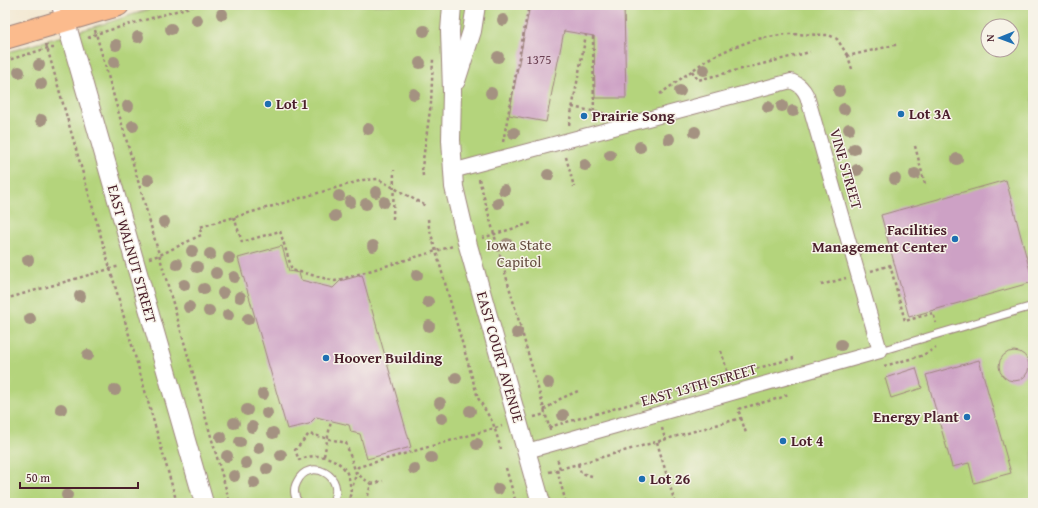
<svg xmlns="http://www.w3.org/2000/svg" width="1038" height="508" viewBox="0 0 1038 508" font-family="'Gentium Book Plus',serif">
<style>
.green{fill:#b4d47b;stroke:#7f7a53;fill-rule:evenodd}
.building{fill:#cda1c5}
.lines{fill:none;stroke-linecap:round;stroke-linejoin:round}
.service-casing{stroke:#9e847e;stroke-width:9}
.minor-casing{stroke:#9e847e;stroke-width:16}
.tertiary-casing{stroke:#9e847e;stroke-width:20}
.primary-casing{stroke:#9e847e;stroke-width:24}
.path{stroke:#9e847e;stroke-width:2.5;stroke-dasharray:3 3;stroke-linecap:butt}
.service{stroke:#fff;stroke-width:7}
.minor{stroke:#fff;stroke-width:14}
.tertiary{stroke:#fff;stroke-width:18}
.primary{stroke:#fbbb8d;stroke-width:22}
.tree{fill:#a49281}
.poi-dot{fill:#1f6fb2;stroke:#f7f3e8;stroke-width:1.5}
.labels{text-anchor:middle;stroke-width:3;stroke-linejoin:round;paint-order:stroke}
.number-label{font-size:13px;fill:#6b4052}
.poi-label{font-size:15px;font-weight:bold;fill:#4a1f2b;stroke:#f7f3e8;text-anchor:start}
.street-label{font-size:15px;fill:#4a1f2b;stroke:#f7f3e8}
.park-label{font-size:15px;fill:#644c3f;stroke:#f7f3e8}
</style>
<rect width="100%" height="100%" fill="#f7f3e8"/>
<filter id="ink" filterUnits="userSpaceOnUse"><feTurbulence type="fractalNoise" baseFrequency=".025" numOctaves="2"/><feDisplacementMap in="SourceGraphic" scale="8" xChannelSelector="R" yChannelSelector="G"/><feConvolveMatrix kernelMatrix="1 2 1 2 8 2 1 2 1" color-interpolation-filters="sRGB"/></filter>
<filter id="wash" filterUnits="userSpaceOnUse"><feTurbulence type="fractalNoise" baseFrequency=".012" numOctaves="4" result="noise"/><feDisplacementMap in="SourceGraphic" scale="16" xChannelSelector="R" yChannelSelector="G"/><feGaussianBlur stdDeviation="0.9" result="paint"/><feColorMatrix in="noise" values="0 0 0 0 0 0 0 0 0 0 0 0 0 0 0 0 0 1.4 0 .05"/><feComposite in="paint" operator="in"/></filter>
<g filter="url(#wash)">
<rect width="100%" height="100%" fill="#f3e8d2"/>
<path class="green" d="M163 5H1033V503H5V53L103 24ZM988 26H1012V50H988Z"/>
<g id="blocks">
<g class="building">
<path d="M530 5H624L626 98H595L594 36 564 31 546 122 509 115Z"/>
<path d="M1006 180 1033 282 909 317 881 215Z"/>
<path d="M282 246 289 271 299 273 301 280 333 288 340 281 362 275 411 447 367 459 360 434 351 432 349 425 316 417 309 424 287 429 238 258Z"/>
<circle cx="1014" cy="366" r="15"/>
<path d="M979 360 1011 473 974 483 969 463 952 467 926 375Z"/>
<path d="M916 368 922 388 891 398 885 378Z"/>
</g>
</g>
</g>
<g filter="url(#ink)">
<use href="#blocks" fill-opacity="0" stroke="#9e847e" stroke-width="1"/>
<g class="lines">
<g class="service-casing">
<g id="service">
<path d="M880 351 1033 306"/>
<path d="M299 503C294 497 293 489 297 482 309 456 348 476 332 503"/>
</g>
</g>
<g class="minor-casing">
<path id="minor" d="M452 171 791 81C800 85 803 88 807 96L880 351 527 451"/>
</g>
<g class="tertiary-casing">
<g id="tertiary">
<path d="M61 5 204 503"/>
<path d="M452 5 450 31 452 91 451 140 454 187 467 242 541 503"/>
<path d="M456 81 472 31 476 5"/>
</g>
</g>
<g class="primary-casing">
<path id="primary" d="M5 38 118 5"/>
</g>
<g class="path">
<path d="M95 30 230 503"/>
<path d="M593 36 594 118"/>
<path d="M88 38 96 34 197 5"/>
<path d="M46 44 177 503"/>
<path d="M5 61 48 48H57"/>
<path d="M852 69 848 56 899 44"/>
<path d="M692 71 698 80 810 52"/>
<path d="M660 94 708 59 734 47 757 39 786 34 829 35 837 39 848 56"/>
<path d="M572 107 607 114"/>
<path d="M569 125 586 35"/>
<path d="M503 142 529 5"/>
<path d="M915 146 925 184"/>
<path d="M566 157 574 187"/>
<path d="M423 176 422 167 431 103 433 59"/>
<path d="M479 179 494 234 550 430"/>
<path d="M234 217 242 242 280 231 292 270 335 281 453 246"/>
<path d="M393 219 394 170"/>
<path d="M428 219 429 227 478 398 493 423 501 449"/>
<path d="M482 238 531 223"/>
<path d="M149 258 160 255 201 235 200 227 363 180 378 179 426 206"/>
<path d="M890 265 905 321 933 313 936 323"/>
<path d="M871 271 894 264"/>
<path d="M821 285 846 278"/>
<path d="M5 299 120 266"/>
<path d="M721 351 729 377"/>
<path d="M884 366 921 356 936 348"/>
<path d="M544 410 560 399 578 391"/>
<path d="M534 417 546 414"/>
<path d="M741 418 746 433"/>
<path d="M549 427 794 358"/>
<path d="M662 428 665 439"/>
<path d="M657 442 675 503"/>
<path d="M324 456 331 421"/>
<path d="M578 464 581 473 592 476"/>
<path d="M506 468 516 503"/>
<path d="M560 469 741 418 738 409 780 398 788 394"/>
<path d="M557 470 566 503"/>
<path d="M549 472 560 469 557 457"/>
<path d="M371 484 383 481"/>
<path d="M351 492C350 485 350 479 347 473 338 456 315 452 299 460L295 450 309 434 346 443 356 473 371 484 366 503"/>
<path d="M349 499 365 503"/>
<path d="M348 503 358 467 502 426"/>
</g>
<use href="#service" class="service"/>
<use href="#minor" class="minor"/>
<use href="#tertiary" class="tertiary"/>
<use href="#primary" class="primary"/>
</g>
<g class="tree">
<circle cx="222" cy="14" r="6"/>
<circle cx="197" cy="20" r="6"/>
<circle cx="503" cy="20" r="6"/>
<circle cx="171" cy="29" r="6"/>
<circle cx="424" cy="31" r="6"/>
<circle cx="138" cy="37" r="6"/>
<circle cx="116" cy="45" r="6"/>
<circle cx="498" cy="57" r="6"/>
<circle cx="114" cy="62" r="6"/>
<circle cx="420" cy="63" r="6"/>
<circle cx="39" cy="65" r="6"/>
<circle cx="704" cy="70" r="6"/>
<circle cx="19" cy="72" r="6"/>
<circle cx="41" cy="84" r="6"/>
<circle cx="680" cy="91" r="6"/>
<circle cx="839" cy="91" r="6"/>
<circle cx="491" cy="93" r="6"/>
<circle cx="414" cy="94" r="6"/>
<circle cx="128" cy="106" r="6"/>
<circle cx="782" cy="106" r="6"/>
<circle cx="768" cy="107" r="6"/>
<circle cx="844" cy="109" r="6"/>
<circle cx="793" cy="111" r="6"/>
<circle cx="41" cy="120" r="6"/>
<circle cx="133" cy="126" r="6"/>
<circle cx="368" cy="129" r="6"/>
<circle cx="849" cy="129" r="6"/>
<circle cx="695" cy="132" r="6"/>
<circle cx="514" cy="133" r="6"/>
<circle cx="669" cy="139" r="6"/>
<circle cx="640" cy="147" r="6"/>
<circle cx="854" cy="149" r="6"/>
<circle cx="610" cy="155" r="6"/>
<circle cx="957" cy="159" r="6"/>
<circle cx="585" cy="165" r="6"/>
<circle cx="857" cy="170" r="6"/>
<circle cx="915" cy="174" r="6"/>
<circle cx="548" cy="175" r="6"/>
<circle cx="895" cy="179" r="6"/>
<circle cx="148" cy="180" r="6"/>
<circle cx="504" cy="190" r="6"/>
<circle cx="376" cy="192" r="6"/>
<circle cx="339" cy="196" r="6"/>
<circle cx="350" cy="202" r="6"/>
<circle cx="384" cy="202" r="6"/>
<circle cx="498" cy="203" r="6"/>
<circle cx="366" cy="204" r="6"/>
<circle cx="335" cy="216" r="6"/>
<circle cx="164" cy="222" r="6"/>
<circle cx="507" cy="244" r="6"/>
<circle cx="373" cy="246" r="6"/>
<circle cx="192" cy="251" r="6"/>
<circle cx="210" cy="254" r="6"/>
<circle cx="229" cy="258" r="6"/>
<circle cx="28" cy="260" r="6"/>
<circle cx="177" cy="264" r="6"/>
<circle cx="197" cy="267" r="6"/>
<circle cx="216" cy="273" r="6"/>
<circle cx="417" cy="275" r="6"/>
<circle cx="234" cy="277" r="6"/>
<circle cx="184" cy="285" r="6"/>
<circle cx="204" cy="289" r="6"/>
<circle cx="223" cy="293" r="6"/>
<circle cx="80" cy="296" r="6"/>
<circle cx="240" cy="297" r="6"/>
<circle cx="428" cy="302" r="6"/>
<circle cx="189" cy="307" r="6"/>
<circle cx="209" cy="311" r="6"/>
<circle cx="228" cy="315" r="6"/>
<circle cx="30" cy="319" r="6"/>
<circle cx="248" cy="319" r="6"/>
<circle cx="429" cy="326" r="6"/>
<circle cx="517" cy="333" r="6"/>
<circle cx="841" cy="345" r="6"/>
<circle cx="88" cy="355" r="6"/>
<circle cx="456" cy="378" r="6"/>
<circle cx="548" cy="383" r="6"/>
<circle cx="115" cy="390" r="6"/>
<circle cx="263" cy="394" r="6"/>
<circle cx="440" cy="403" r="6"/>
<circle cx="61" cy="409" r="6"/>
<circle cx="247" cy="410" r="6"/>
<circle cx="470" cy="411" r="6"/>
<circle cx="267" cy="413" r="6"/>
<circle cx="563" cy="415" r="6"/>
<circle cx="442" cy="418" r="6"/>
<circle cx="234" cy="423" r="6"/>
<circle cx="252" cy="427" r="6"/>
<circle cx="273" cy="433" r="6"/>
<circle cx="221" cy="437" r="6"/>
<circle cx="240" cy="442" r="6"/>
<circle cx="477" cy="444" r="6"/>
<circle cx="259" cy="448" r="6"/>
<circle cx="281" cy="455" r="6"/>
<circle cx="227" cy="456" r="6"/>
<circle cx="431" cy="458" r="6"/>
<circle cx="246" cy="463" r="6"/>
<circle cx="267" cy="469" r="6"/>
<circle cx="414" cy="469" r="6"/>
<circle cx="234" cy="476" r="6"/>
<circle cx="254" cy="483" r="6"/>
<circle cx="498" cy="489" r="6"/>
<circle cx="67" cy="495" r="6"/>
</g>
</g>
<g class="poi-dot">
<circle cx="268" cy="104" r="4"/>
<circle cx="901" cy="114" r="4"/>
<circle cx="584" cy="116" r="4"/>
<circle cx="955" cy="239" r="4"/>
<circle cx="326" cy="358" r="4"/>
<circle cx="967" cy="417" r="4"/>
<circle cx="783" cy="441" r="4"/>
<circle cx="642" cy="479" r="4"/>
</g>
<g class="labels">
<g class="number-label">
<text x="539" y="64">1375</text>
</g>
<g class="poi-label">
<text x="276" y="109">Lot 1</text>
<text x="909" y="119">Lot 3A</text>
<text x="592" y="121">Prairie Song</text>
<text x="947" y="235" text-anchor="end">Facilities<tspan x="947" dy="17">Management Center</tspan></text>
<text x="334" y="363">Hoover Building</text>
<text x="959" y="422" text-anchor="end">Energy Plant</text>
<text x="791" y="446">Lot 4</text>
<text x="650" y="484">Lot 26</text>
</g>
<g class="street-label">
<text transform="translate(846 169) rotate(74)" y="5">VINE STREET</text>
<text transform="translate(132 254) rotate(74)" y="5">EAST WALNUT STREET</text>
<text transform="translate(500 357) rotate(74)" y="5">EAST COURT AVENUE</text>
<text transform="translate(699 385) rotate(-16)" y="5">EAST 13TH STREET</text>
</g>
<g class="park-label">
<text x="519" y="250">Iowa State<tspan x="519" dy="17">Capitol</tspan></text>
</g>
</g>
<rect width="1038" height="508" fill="none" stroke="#f7f3e8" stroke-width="20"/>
<g transform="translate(1000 38) rotate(269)"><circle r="19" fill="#f7f3e8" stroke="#b29e9c"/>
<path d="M0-3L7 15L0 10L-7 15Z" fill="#1f6fb2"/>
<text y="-6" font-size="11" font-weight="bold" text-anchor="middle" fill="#4a1f2b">N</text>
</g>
<path d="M20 482v6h118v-6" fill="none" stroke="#4a1f2b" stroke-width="2"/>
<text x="26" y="482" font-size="12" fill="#4a1f2b" stroke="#f7f3e8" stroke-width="3" paint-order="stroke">50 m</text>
</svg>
